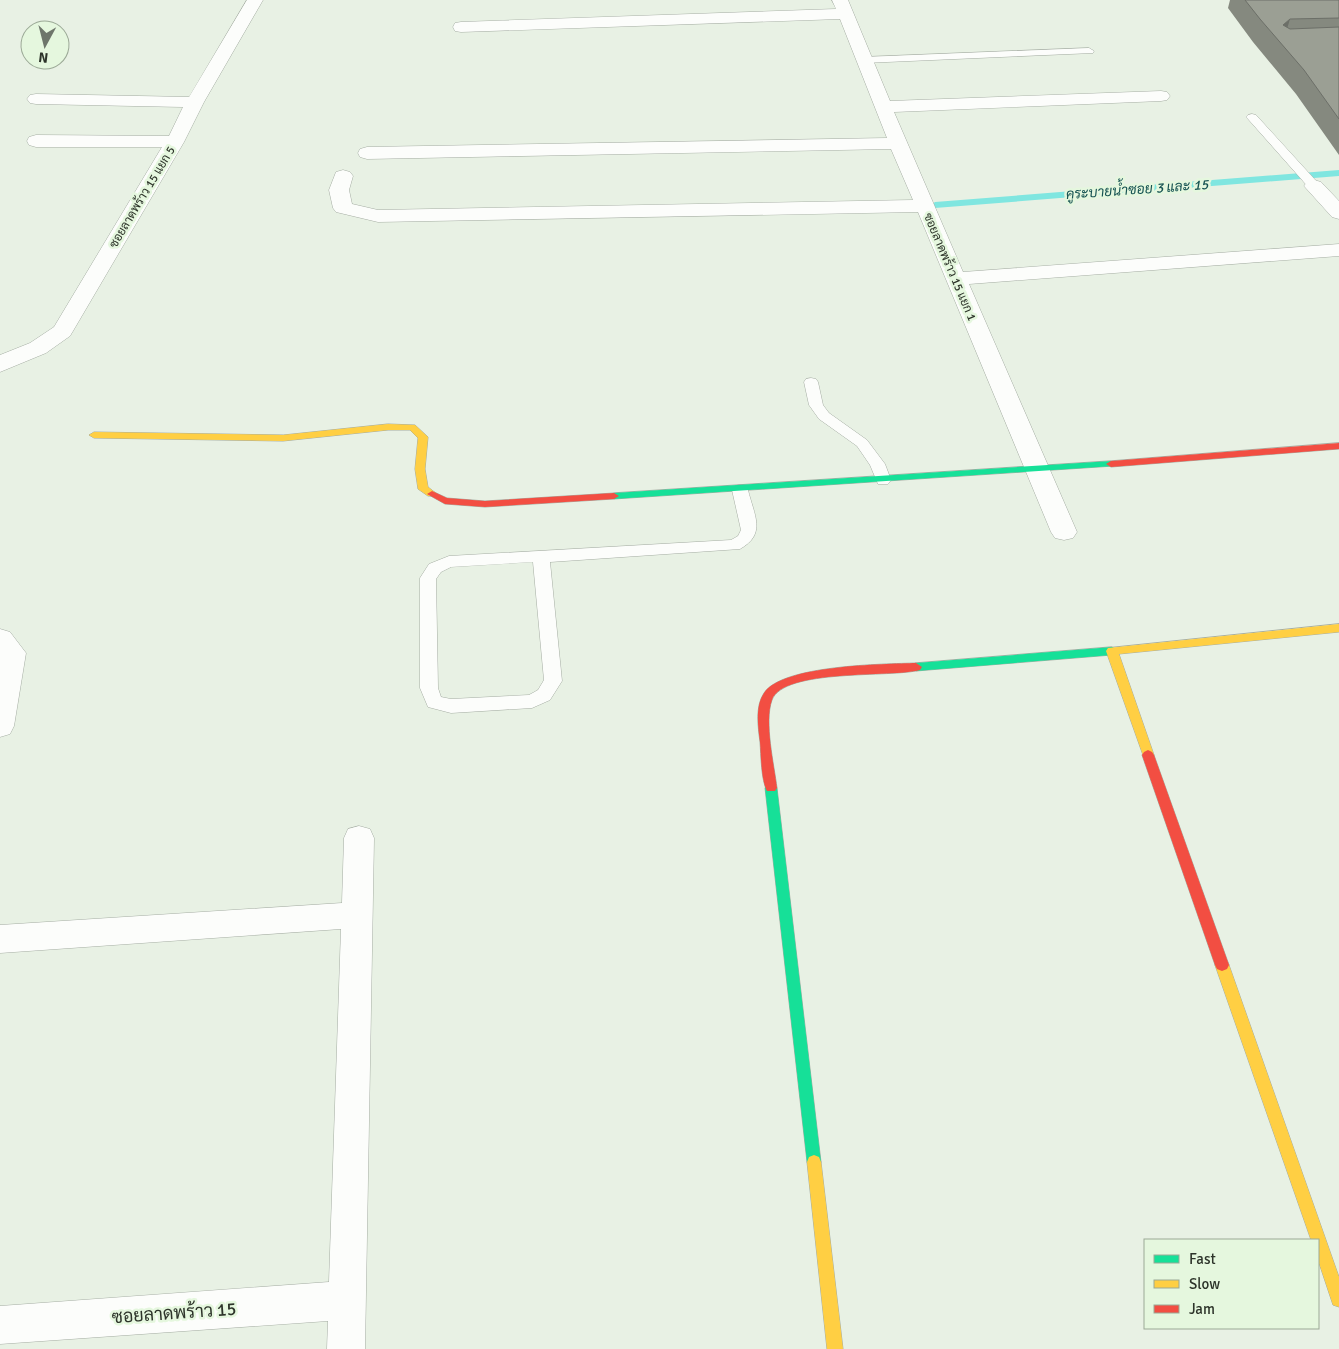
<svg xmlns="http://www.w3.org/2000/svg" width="1339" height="1349" viewBox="0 0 1339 1349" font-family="Signika,Sarabun,sans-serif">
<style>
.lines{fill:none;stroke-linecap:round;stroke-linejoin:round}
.stream{fill:#80e6e0;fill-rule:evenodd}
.lane-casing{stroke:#a5ada3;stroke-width:1}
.street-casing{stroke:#a5ada3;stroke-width:1}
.fast-casing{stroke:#a5ada3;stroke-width:1}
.slow-casing{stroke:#a5ada3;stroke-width:1}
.jam-casing{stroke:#a5ada3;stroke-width:1}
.lane{fill:#fcfdfb;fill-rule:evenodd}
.street{fill:#fcfdfb;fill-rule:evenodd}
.fast{fill:#16e098;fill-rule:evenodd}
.slow{fill:#ffcf43;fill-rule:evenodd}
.jam{fill:#f24e42;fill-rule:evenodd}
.wall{fill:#85897f}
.shaded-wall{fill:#6c6f68}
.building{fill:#9b9f94;stroke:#6c6f68}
.labels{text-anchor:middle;stroke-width:5;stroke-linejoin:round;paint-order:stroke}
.far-street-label{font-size:12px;fill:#2d342a;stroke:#e5f7de}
.far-water-label{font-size:14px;font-style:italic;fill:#165352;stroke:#e5f7de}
.near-street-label{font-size:18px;fill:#2d342a;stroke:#e5f7de}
</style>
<rect width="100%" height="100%" fill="#e8f1e4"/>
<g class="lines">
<path class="stream" d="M1339 170V176L935 208 931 205 935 202Z"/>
<g class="lane-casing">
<g id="lane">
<path d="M1089 48 1094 51 1093 53 864 63 859 60 864 57Z"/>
<path d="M1252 114 1256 115 1318 183 1320 186 1318 189H1310L1248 119 1246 117 1248 115Z"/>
<path d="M811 378 816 379 818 382 823 405 829 413 867 440 885 464 891 480 888 484H878L870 465 857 446 819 419 809 405 804 382 806 379Z"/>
<path d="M740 485 745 486 748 490C754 515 767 534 740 549L550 562 562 681 550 700 532 708 451 713 428 707 420 688V578L429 564 449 556 731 540 738 536 741 530 732 490 735 486ZM533 562 544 680 538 690 529 695 451 699 441 697 438 688 436 579 441 572 451 567Z"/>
</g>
</g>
<g class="street-casing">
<g id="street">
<path d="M247 0H263L204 102 184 142 73 331 70 336 46 353 0 372V355L30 343 54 327 162 147H36L29 145 27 141 29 137 36 135 169 136 183 107 36 104 30 103 27 99 30 95 36 94 189 97Z"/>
<path d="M832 0H848L890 101 1161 91 1167 92 1170 96 1167 100 1161 101 894 112 963 272 1339 244V256L969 284 1077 532 1073 538 1064 540 1055 538 1051 532 918 212 378 222 336 212 333 208 329 190 336 172 343 170 350 172 353 176 349 190 352 204 378 210 913 200 891 149 367 159 360 157 358 153 360 149 367 147 887 138 840 19 461 32 455 31 453 27 455 23 461 22 836 9Z"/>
<path d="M1314 180 1321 182 1339 201V219L1332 217 1304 186 1307 182Z"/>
<path d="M0 629 10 632 26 653 14 726 10 734 0 737Z"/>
<path d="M359 826 370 829 374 838 365 1349H327L328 1321 0 1344V1306L329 1282 341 929 0 953V925L342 903 344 838 348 829Z"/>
</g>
</g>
<g class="fast-casing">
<g id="fast">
<path d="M1111 461 1116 464 1114 466 614 499 609 496 614 493Z"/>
<path d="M1112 647 1118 651 1112 655 916 671 910 667 916 663Z"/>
<path d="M771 783 775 785 777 788 821 1162 819 1167 814 1169 809 1167 807 1162 765 788 767 785Z"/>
</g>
</g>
<g class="slow-casing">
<g id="slow">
<path d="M388 424 415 425 428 437 425 469 428 487 437 494 436 496H428L418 489 415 469 418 438 410 430H388L283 441 94 438 89 435 94 432 283 435Z"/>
<path d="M1339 624V632L1119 654 1154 755 1152 758H1144L1106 651 1108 648Z"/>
<path d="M1222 959 1227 961 1229 965 1339 1277V1307L1333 1305 1318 1260V1240H1311L1215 965 1217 961Z"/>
<path d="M814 1155 819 1157 821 1162 843 1349H827L807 1162 809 1157Z"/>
</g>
</g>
<g class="jam-casing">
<g id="jam">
<path d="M1339 443V449L1111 467 1106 464 1111 461Z"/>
<path d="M432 491 447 498 485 501 614 493 619 496 614 499 485 507 445 504 427 494Z"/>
<path d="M916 663 922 667 920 670C892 678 784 668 772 700 764 722 774 764 777 788L775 791H767C761 780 761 755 760 742 758 727 755 706 764 693 782 665 884 664 916 663Z"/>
<path d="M1148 750 1152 752 1154 755 1229 965 1227 969 1222 971 1217 969 1215 965 1142 755 1144 752Z"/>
</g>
</g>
<use href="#lane" class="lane"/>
<use href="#street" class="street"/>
<use href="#fast" class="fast"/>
<use href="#slow" class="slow"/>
<use href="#jam" class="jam"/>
</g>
<path class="wall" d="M1230 0H1339V155L1296 94 1253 42 1228 8Z"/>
<path class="shaded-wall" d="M1290 19 1283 42V25Z"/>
<path class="building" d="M1245 0H1339V18L1290 19 1283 25 1290 29 1339 27V119L1304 70 1260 19Z"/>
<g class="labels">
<g class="far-street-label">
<text transform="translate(142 197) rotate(-59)" y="4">ซอยลาดพร้าว 15 แยก 5</text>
<text transform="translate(950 267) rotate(67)" y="4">ซอยลาดพร้าว 15 แยก 1</text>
</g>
<g class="far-water-label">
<text transform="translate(1137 189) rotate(-4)" y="5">คูระบายน้ำซอย 3 และ 15</text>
</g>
<g class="near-street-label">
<text transform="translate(174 1313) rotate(-4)" y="6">ซอยลาดพร้าว 15</text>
</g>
</g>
<rect x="1144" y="1239" width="175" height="90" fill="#e5f7de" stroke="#9ba996"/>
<rect x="1154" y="1255" width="25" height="8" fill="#16e098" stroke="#9ba996"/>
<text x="1189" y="1264" font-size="15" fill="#2d342a">Fast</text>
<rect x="1154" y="1280" width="25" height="8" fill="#ffcf43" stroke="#9ba996"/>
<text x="1189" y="1289" font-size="15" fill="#2d342a">Slow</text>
<rect x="1154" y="1305" width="25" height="8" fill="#f24e42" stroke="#9ba996"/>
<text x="1189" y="1314" font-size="15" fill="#2d342a">Jam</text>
<g transform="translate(45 45) rotate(187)"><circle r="24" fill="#e5f7de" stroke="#9ba996"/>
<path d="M0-4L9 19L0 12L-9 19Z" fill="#6e766b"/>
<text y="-8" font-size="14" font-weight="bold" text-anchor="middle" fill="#2d342a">N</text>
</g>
</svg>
